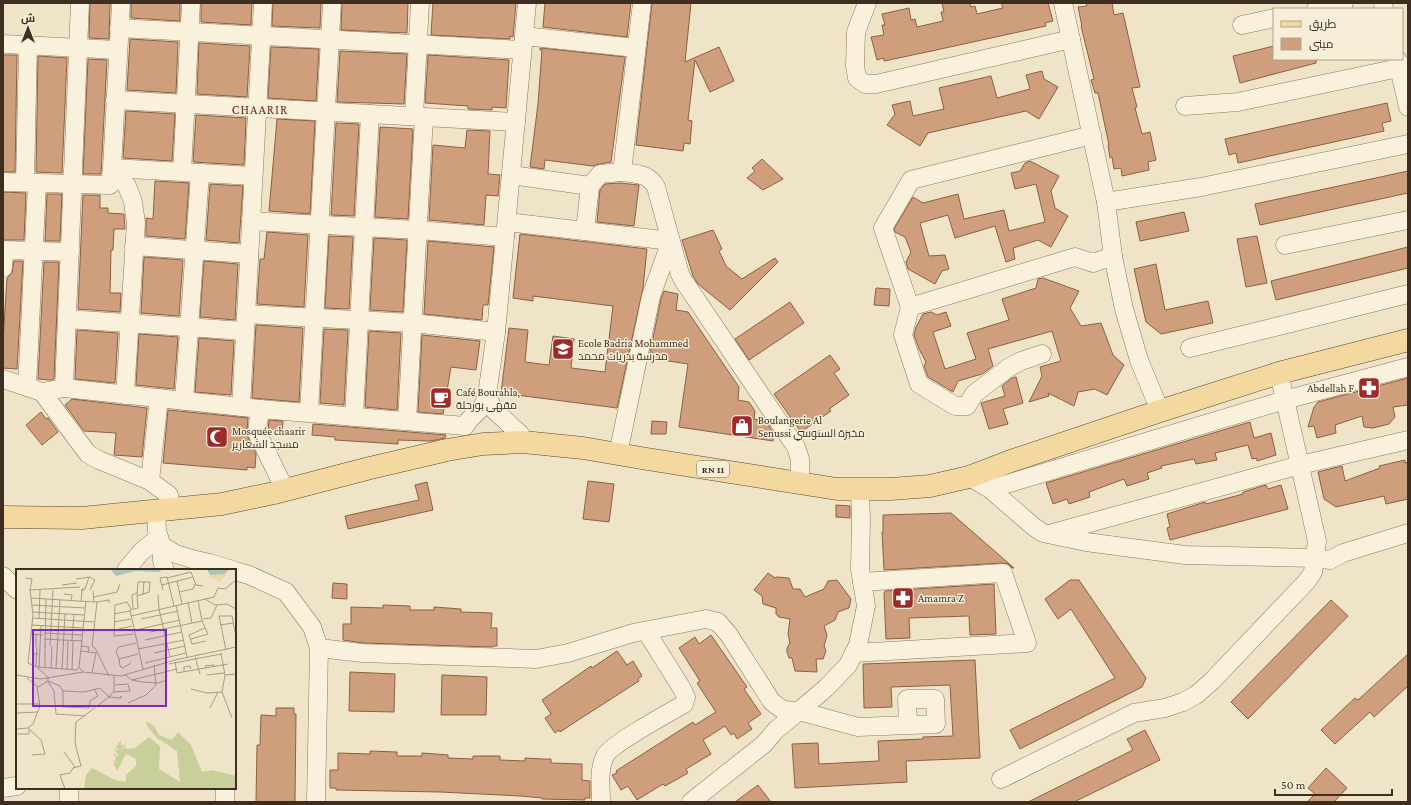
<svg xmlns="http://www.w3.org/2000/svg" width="1411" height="805" viewBox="0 0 1411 805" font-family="'Crimson Pro',Cairo,serif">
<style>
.building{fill:#cf9f7d;stroke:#8d5f41}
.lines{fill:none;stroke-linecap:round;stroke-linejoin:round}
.street-casing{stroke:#8d765c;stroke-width:19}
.primary-casing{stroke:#5b4430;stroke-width:23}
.street{stroke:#faf1dc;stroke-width:18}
.primary{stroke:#f3d9a0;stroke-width:22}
.labels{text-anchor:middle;stroke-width:3;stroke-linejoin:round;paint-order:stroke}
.shield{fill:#f7eed8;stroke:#756857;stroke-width:1}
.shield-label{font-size:10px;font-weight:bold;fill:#3d2e20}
.poi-label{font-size:11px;fill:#3d2e20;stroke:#f7eed8;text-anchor:start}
.quarter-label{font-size:13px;letter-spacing:1px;fill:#6b2e1e;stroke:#f7eed8}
.inset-road{fill:none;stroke:#a89b85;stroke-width:1}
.view{fill:#7b2cbf;fill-opacity:0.15;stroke:#7b2cbf;stroke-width:2}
.inset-edge{fill:none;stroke:#3d2e20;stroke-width:2}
</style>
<rect width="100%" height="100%" fill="#f0e4c8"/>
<g class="building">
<path d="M90 3H110L109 39 89 38Z"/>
<path d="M131 3H180V21L131 18Z"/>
<path d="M201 3H252L251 25 201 22Z"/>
<path d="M273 3H321L320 28 272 26Z"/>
<path d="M342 3H408L407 33 341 30Z"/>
<path d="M433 3H516L513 37 510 36V39L431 35Z"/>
<path d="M545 3H631L627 37 543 27Z"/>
<path d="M652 3H691L685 62 719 47 734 81 710 92 695 60 688 120 692 121 690 144 684 143 683 151 636 145Z"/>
<path d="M942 3H970L971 7 975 6 977 14 1003 8 1001 3H1048L1053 21 1045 23 1046 26 927 52 884 61V58L877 60 871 37 884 35 882 25H885L882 14 909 8 911 20 915 19 917 27 943 21 941 12H944Z"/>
<path d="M1086 3H1112L1114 15 1123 13 1140 87 1132 88 1137 107 1135 108 1142 134 1150 132 1156 160 1148 162 1149 170 1122 176 1121 168 1114 169 1112 157 1110 158 1108 145H1109L1098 93H1095L1091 80 1094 79 1081 26H1082L1078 7 1087 6Z"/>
<path d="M130 39 178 42 176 93 127 90Z"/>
<path d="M199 43 250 46 247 97 197 94Z"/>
<path d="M1274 46V59H1316V63L1240 83 1233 56Z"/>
<path d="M271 47 319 49 316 101 268 98Z"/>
<path d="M540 48 625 57 611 162 599 164 593 166 545 160 544 169 530 167 538 104 542 50H540Z"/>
<path d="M340 51 407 54 404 104 337 102Z"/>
<path d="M3 55H17L15 172H3Z"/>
<path d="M428 55 509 60 506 108 492 107V110L468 109V106L425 103Z"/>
<path d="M38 56 67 58 62 173 36 172Z"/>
<path d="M88 59 107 60 101 174H83Z"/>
<path d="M1042 71 1044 79 1058 87 1039 119 1026 111 928 133 920 146 887 125 895 114 892 105 910 101 913 116 944 109 939 88 991 76 997 98 1030 89 1026 75Z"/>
<path d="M1387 103 1391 121 1382 123 1384 131 1238 163 1236 153 1229 155 1225 139Z"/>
<path d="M126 111 175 114 172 161 123 158Z"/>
<path d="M196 115 246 118 244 165 193 162Z"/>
<path d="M277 119 315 121 310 214 269 211Z"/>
<path d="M336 123 359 124 354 216 331 215Z"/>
<path d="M380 127 413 129 408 219 375 217Z"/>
<path d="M467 130 490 131 488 174 500 175 498 196 486 195 484 225 429 220 433 145 465 148Z"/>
<path d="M762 159 783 179 763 190 747 178 755 171 752 168Z"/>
<path d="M1030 161 1059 176 1051 191 1055 208 1068 216 1051 247 1038 240 1013 248 1015 259 1006 262 995 226 955 238 948 215 920 223 929 256 945 255 949 269 942 271 935 284 908 269 906 262 911 252 905 237 895 232 894 229 913 197 923 203 958 194 964 219 1004 210 1009 231 1045 222 1036 184 1015 189 1011 173 1020 171 1025 163Z"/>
<path d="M1408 171V193L1260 225 1255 204Z"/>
<path d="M155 181 189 183 185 239 146 236V218L153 219Z"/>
<path d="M620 183 639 185 634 226 597 222 600 190 605 184Z"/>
<path d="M210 184 243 186 239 243 206 240Z"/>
<path d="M3 192 26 193 24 240H3Z"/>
<path d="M47 194H62L60 241H45Z"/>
<path d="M83 195H100V208H108V213L124 214 125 229H114L113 250H111L110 293H121L120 312 78 309Z"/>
<path d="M1184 212 1189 231 1140 241 1136 222Z"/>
<path d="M713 230 722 249 719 251 726 266 742 279 775 258 778 262 730 310 698 284 693 276 682 240Z"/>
<path d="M267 232 308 235 304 307 257 304 260 259H264Z"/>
<path d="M520 234 647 249 643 288 617 408 501 393 509 328 528 330 525 362 549 365 553 336 574 339 571 368 605 372 613 306 533 296V301L513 298Z"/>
<path d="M329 236 353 237 349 309 325 308Z"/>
<path d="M1257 236 1267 283 1246 287 1237 239Z"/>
<path d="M374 238 407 240 403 312 370 310Z"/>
<path d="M428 241 494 247 488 305H483L482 320 424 314Z"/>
<path d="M1408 247V268L1276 300 1271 281Z"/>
<path d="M144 257 183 260 179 316 141 313Z"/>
<path d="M14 261H23L17 369 3 368V341L7 278 12 273Z"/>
<path d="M204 261 238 264 235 320 200 317Z"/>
<path d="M44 262H59L54 379 51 380 38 379Z"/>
<path d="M1156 264 1165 310 1208 301 1213 323 1161 334 1146 322 1134 269Z"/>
<path d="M1043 278 1079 291 1070 308 1081 326 1101 323 1113 355 1124 365 1107 395 1095 389 1078 392 1074 406 1048 393 1049 396 1029 402 1042 376 1040 367 1061 361 1052 331 988 349 993 366 982 374 958 381 953 392 928 377 924 366 926 362 919 349 914 335 916 327 923 314 931 312 937 315 946 312 951 326 933 332 945 369 976 359 967 333 1009 320 1002 299 1036 288 1038 279Z"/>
<path d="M876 288 890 289 889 306 874 305Z"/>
<path d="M664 291 678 294 676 310 688 312 739 387 738 400 749 402 755 411 754 419 766 421 774 434 773 441 679 427 688 364 649 358 661 299Z"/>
<path d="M790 302 804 323 749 360 735 339Z"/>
<path d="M256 325 303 328 299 402 252 398Z"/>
<path d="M324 329 348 330 344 405 320 403Z"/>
<path d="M77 330 118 333 115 383 75 379Z"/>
<path d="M369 331 401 333 397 410 365 407Z"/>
<path d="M139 334 178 337 174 389 136 385Z"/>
<path d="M422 335 480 341 476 370 451 367 443 414 418 412Z"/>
<path d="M199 338 234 341 231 395 195 392Z"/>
<path d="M830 355 840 369 834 373 849 395 829 409 831 411 801 432 774 394Z"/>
<path d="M1016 377 1023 403 1003 409 1008 424 989 429 981 403 1005 396 1002 386 1012 378Z"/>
<path d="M1408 378V405L1393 407 1395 417 1389 424 1373 428 1364 427 1362 416 1335 425 1336 433 1317 438 1314 426 1308 427 1314 407 1318 402Z"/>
<path d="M72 399 147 408 142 457 114 455 116 433 84 431 65 405Z"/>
<path d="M168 410 248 418 247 431 248 437 256 454 255 468 247 467V470L163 463Z"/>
<path d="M41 412 46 419 48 418 58 432 42 445 26 425Z"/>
<path d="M269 420 283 421 282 434H269L268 430Z"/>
<path d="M652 421 667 422 666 434H651Z"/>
<path d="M1250 422 1254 438 1271 433 1276 455 1257 461V458L1252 459 1248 445 1215 453 1217 460 1196 464 1194 459 1161 466 1162 468 1147 473 1149 479 1127 486 1124 479 1089 492 1090 497 1069 504 1067 499 1053 504 1046 483Z"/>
<path d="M313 424 446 435 445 438 431 441 398 440V444L335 440V437L312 435Z"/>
<path d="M1405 460V463L1408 462V499L1386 504 1384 496 1336 507 1324 499 1318 472 1342 466 1345 481 1380 468 1379 466Z"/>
<path d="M588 481 614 484 609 522 583 519Z"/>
<path d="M427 482 433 510 348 529 345 516 419 500 415 485Z"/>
<path d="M1266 485 1268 489 1281 485 1288 509 1170 540 1167 528 1170 527 1167 514 1205 502 1206 504 1243 494V492Z"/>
<path d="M836 505 850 506V518L836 517Z"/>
<path d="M951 513 1014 568H1012L1008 564 1002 563 884 570 882 532H883V515Z"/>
<path d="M768 573 775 578 776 577 789 578 793 589H800L805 597 824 589 828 581 837 580 851 599 849 608 838 612 835 620 824 626 827 635 824 646 826 651 823 659H816L817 672 795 671 792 658H789L787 652V648L790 643 788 634 790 619 779 617 776 614V608L763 604 762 596 754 590Z"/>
<path d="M1070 580H1079L1146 678 1142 687 1020 749 1010 730 1115 678 1071 609 1058 619 1045 599Z"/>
<path d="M333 583 347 584V599L332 598Z"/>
<path d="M994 584 996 634 970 635 969 616 909 618 910 638 886 639 884 593 885 591Z"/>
<path d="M1331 600 1348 616 1248 719 1231 702Z"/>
<path d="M383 605 410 606V610H434V607L461 609V612L492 613 491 628H497V646H493V647L363 643 343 640V624H351V607L383 608Z"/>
<path d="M711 635 747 687 744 689 761 714 748 723 752 729 737 739 734 733 731 735 725 726 703 740 711 754 686 769 688 773 665 786 663 784 637 800 628 786 621 790 612 775 617 773 616 771 693 722 695 725 716 712 697 683 700 681 679 648 695 637 699 644Z"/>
<path d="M617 651 627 665 633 661 642 676 638 679 639 681 586 715 560 732 559 730 555 733 545 718 551 714 542 700 591 666 592 668Z"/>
<path d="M1408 654V686L1374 717 1370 712 1335 744 1321 730 1355 698 1358 700Z"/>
<path d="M975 660 980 758 906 761 907 782 795 788 792 744 818 743 819 764 879 761 878 741 923 739V737L953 736 950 685 891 687 892 707 864 708 863 664Z"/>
<path d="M350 672 395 674 394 712 349 711Z"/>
<path d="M442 675 487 677 486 715H441Z"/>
<path d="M276 708H294V714H296L295 802H256L257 745H260L261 715 276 716Z"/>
<path d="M1145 730 1160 760 1074 802H1028L1133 750 1127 739Z"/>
<path d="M370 751 397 752V756H422V753L448 755V758L473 759V756H500V760L525 761V758L543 759H551V763L582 764V780L590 781V798H585V800L542 799V798L521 796 440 792 336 790V788H330V770H338V753L370 754Z"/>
<path d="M1326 768 1347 788 1334 802H1307L1315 794 1308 788Z"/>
<path d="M758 785 771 802H735Z"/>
</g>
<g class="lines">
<g class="street-casing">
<g id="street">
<path d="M121 3 112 168 127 186 133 202 136 223 125 395"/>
<path d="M642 3 622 172C636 174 648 173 656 187L680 274 683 280 796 447 800 459V484"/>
<path d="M867 3 856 32 855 66 857 78 865 84H876L1071 39"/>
<path d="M1063 3 1106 202 1113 256 1124 309 1139 360 1160 411"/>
<path d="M1383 3 1384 9"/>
<path d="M1316 9 1344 3"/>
<path d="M1242 25 1274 18"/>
<path d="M119 28 522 50"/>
<path d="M524 36 636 48"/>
<path d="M3 44 118 50"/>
<path d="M1397 59 1408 107"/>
<path d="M115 100 516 122"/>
<path d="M1185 106 1238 102 1408 66"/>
<path d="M414 116 420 3"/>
<path d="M182 172 191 3"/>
<path d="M111 174 112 168 253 176"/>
<path d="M511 175 590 186 585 231"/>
<path d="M3 182 110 185"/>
<path d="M25 182 28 45"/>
<path d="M590 186 600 174 622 172"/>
<path d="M1106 202 1201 187 1408 144"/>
<path d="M251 221 418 230 505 237"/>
<path d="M507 222 671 241 651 296 618 454"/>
<path d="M1285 245 1408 220"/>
<path d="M134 246 249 254"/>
<path d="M3 268 4 250 70 252"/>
<path d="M910 307 883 228 911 180 1092 135"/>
<path d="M246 314 413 323 496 332"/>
<path d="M67 319 245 331"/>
<path d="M1190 348 1408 294"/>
<path d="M1042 354 1021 361 1008 368 974 394 967 406H955L919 384 903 335 910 307 1075 257 1093 263 1113 256"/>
<path d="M3 379 42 392 88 454 99 460 150 481 169 495 172 510"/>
<path d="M27 387 37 183"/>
<path d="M64 388 80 3"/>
<path d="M42 392 64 388 260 409 465 426 469 420 483 406 487 395 496 332 527 3"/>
<path d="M487 395 493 409 520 434 523 442"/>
<path d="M184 401 200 173"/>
<path d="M241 407 263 3"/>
<path d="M260 409 257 432 285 490"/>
<path d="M309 412 332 3"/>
<path d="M354 417 370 114"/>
<path d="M407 421 424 117"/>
<path d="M969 477 990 489 1034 527 1043 533 1086 542 1185 555 1314 558 1330 560 1343 553 1408 533"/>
<path d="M150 481 159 398"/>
<path d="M990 489 1285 400 1408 367"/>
<path d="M156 512 157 531 162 546 176 554 192 559 209 563 233 570"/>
<path d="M1053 533 1300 465 1408 440"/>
<path d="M162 546C161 554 161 562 165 570"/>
<path d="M126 570 141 552 159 537"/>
<path d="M235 571 249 575 286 592 312 627 319 648 362 653 536 659 568 653 633 633 706 619 718 622 729 635 772 702 783 710 799 711 826 688 848 665 858 645 866 606 860 569 861 521 860 489"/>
<path d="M3 576 17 590"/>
<path d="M854 653 1027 643 1003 573 862 582"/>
<path d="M1001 779 1134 713 1165 708 1183 702 1196 695 1212 681 1307 581 1313 572 1317 541 1279 373"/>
<path d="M3 788 17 786"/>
<path d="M225 788V802"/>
<path d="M69 802V788"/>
<path d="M316 802 319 648"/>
<path d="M601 802C601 787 598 771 605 756 610 745 670 712 684 704L686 697 681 687 646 631"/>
<path d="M691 802 764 744 776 730 799 711 858 727 936 724 935 699H907L908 725"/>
</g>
</g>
<g class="primary-casing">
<path id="primary" d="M3 517 82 518 222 504 274 493 370 468 447 450 483 444 523 442 583 448 647 459 837 489H891L930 486 969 477 1011 461 1160 411 1279 373 1408 340"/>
</g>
<use href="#street" class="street"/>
<use href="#primary" class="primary"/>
</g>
<defs>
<g id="school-square" transform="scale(1.15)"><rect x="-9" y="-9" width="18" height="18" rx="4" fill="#9e2a2b" stroke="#f7eed8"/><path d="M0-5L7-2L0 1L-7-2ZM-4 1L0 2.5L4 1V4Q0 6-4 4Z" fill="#fff"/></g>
<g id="pharmacy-square" transform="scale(1.15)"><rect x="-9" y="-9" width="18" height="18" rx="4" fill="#9e2a2b" stroke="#f7eed8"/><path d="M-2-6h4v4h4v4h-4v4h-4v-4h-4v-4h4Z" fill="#fff"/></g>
<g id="cafe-square" transform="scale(1.15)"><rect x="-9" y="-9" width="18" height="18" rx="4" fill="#9e2a2b" stroke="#f7eed8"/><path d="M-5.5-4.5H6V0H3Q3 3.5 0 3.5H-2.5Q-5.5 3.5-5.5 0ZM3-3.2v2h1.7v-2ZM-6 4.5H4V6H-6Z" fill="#fff"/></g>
<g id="shop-square" transform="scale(1.15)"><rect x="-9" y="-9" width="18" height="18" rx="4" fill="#9e2a2b" stroke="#f7eed8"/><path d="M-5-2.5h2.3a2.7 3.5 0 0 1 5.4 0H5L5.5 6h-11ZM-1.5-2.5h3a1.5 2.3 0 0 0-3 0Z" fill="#fff"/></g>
<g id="mosque-square" transform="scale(1.15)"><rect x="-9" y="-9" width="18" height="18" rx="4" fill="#9e2a2b" stroke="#f7eed8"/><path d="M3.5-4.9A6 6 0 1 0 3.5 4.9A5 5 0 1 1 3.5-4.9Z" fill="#fff"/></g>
</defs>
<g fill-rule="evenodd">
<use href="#school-square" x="563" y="349"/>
<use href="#pharmacy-square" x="1369" y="388"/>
<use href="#cafe-square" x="441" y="398"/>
<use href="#shop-square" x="742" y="426"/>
<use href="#mosque-square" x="217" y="437"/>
<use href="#pharmacy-square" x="903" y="598"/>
</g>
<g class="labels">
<rect class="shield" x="697" y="461" width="32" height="16" rx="3"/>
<g class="shield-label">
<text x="713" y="473">RN 11</text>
</g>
<g class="poi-label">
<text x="578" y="347">Ecole Badria Mohammed<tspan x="578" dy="13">مدرسة بدريات محمد</tspan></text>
<text x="1354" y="392" text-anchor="end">Abdellah F</text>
<text x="456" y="396">Café Bourahla,<tspan x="456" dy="13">مقهى بورحلة</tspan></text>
<text x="758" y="424">Boulangerie Al<tspan x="758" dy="13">Senussi مخبزة السنوسي</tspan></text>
<text x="232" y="435">Mosquée chaarir<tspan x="232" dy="13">مسجد الشعارير</tspan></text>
<text x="918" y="602">Amamra Z</text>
</g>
<g class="quarter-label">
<text x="260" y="114">CHAARIR</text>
</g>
</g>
<g transform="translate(16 569)">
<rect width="220" height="220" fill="#f0e4c8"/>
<path d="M130 152 138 157 143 166 156 171 162 163 175 176 186 203 196 201 220 207V220H68L70 206 76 199 99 211 110 213V206L120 197V190L110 185 101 202 97 193 101 195 98 192 100 189 97 184 103 188 98 179 104 183 100 178 105 171V177L108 174 106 181 110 174 109 180 119 179 133 168 144 177 143 200 164 213 161 182 141 169 131 157Z" fill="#c9cf9b"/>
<path d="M212 3 204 13 194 8V6Z" fill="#ecd9a5"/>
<path d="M94 0H147L143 3 119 2 100 7ZM191 0H214L208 5 194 6Z" fill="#a9c4bc"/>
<path class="inset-road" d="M10 9 16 10 14 21 17 46 12 94 21 98 33 109M151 9 175 3 180 16 187 17M60 10 74 8 79 11 74 21M161 12 166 35M46 16 61 14M146 16 177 8M69 20 73 8M14 21 64 18M147 21 144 9 151 8 158 37M77 22 78 33H81L76 77 79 79 93 107M163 23 177 20 179 15M48 25 56 26 55 32M127 26 128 12M142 26 143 40 154 88M121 27 133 23 134 13H122L121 24 122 39 114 41 127 100M78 28 101 23 104 15M15 29 78 33M189 30 199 36 211 35 220 40M65 32 66 22V20H69L66 22M81 33 93 31V34M172 33 176 54M16 36 69 39M160 36 171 88M117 39 116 26 121 24M115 40 111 33 99 36 98 67 118 65M17 43 68 46M98 45 114 42M115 47 198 28 202 19 209 20 220 11M17 49 78 53M23 50 24 21M125 50 162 42M187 50 195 49 201 36M98 53 115 50M16 56 67 59M204 56 217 54M189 59 173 66 176 75 190 72M124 60 164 51M99 61 116 57M134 63 186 52M28 64 66 66M15 65 27 66M28 70 66 72M175 70 192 65 186 52 182 31M129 71 166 63M56 72 58 45M34 77 37 21M65 77 73 78 72 83M20 78V65M29 78 30 30M122 80 168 71M210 81 203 47H216L220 68M65 82 80 84 76 104M138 84 169 77M205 84 209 106 220 105M179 88 184 105M103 90 100 82 103 78 120 74M159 93 161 104 212 95M115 94 107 99 104 97 103 90 122 85M129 94 170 84M153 95 205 85M17 96 18 85H22M20 97 21 78M21 98 61 101 63 98M23 98 25 57M29 98V77M35 99 36 77M40 99 44 31M190 99 189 97 198 96V98M46 100 49 45M51 100 52 72M56 101 57 72M168 102V98L174 97 175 100M67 103 63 98 70 32M0 106 25 110 67 103 105 107 159 91 220 78M109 106 116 111 126 113 143 114 150 111M191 106 208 104M11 109 22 118 32 112M32 109V112L44 117 47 122 68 123 84 119 93 128 98 122V107M116 111 161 100M32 113 38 122 40 145 70 147M175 120 191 124 206 123 209 106M47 122V138L73 139 74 132 82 127 78 120M98 123 114 122 112 115 99 116M206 123 216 149M112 134 130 126 140 116 138 96M0 135H24M194 139 202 123M0 144 22 143M0 160 12 159M0 165H13V161M48 183 59 198M16 186 29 185 25 171 12 159 17 155 24 137 21 118M49 220 44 206 54 204 57 199 65 197 59 174 60 153 93 128 103 129 105 127V129H103"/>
<path class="view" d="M17 61H150V137H17Z"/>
<rect width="220" height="220" class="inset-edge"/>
</g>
<rect width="1411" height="805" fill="none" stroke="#3d2e20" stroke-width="8"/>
<rect x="1273" y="8" width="130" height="52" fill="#f7eed8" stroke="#ada18e"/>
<rect x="1281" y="21" width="20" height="6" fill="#f3d9a0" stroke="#ada18e"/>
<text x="1309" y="28" font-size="12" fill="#3d2e20">طريق</text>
<rect x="1281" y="38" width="20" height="12" fill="#cf9f7d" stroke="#ada18e"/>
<text x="1309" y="48" font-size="12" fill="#3d2e20">مبنى</text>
<g transform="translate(28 28)" stroke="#f7eed8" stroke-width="3" paint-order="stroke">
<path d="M0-3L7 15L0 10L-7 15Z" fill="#3d2e20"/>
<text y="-6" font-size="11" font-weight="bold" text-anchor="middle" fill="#3d2e20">ش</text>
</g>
<path d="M1275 789v6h117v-6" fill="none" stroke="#3d2e20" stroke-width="2"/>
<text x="1281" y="789" font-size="12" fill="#3d2e20" stroke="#f7eed8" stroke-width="3" paint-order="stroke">50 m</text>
</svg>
